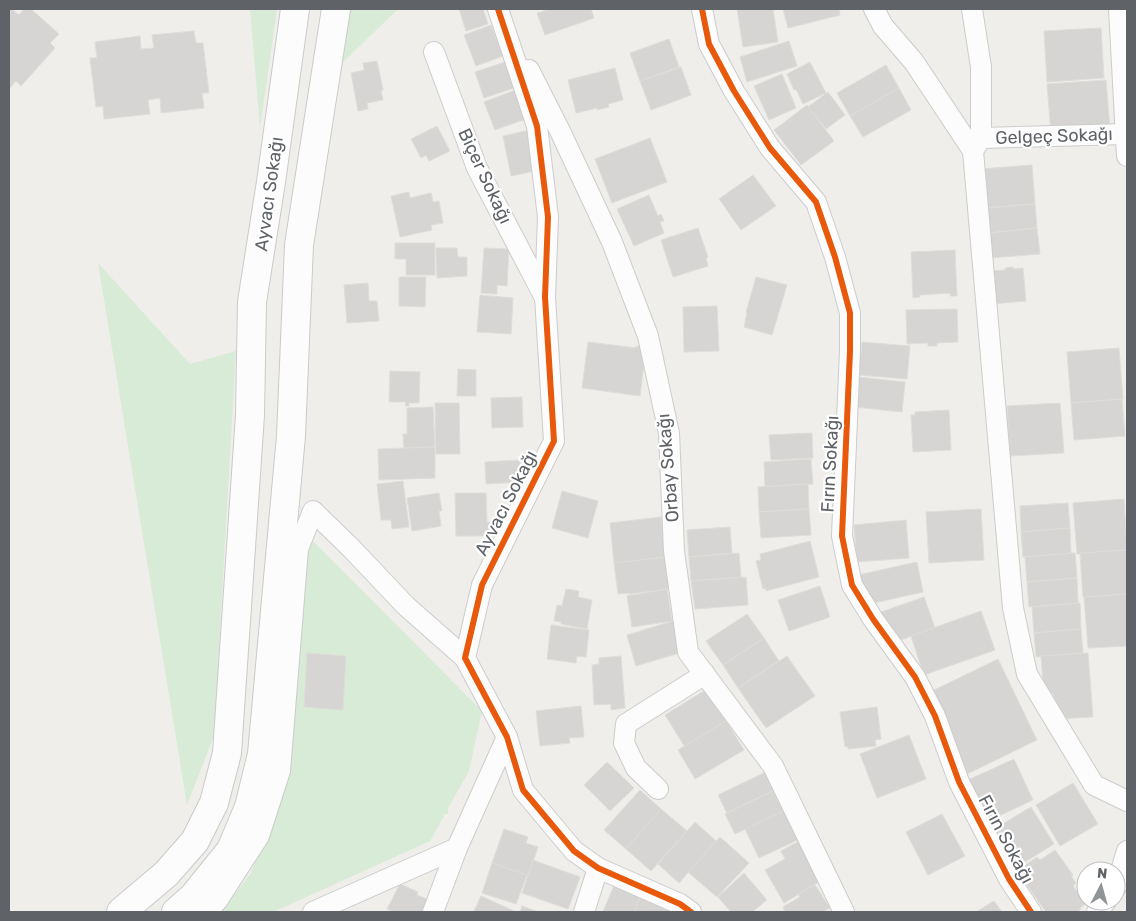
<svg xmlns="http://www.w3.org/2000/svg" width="1136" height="921" viewBox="0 0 1136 921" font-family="Rubik,sans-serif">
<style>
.green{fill:#d8ebd6}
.building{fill:#d6d5d3;stroke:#deddd9}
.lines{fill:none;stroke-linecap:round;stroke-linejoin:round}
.minor-casing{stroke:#cbcccc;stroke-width:22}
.secondary-casing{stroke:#cacacb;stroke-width:30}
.minor{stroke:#fdfcfc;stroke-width:20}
.secondary{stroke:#fdfcfc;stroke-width:28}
.cycleway-casing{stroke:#fff;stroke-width:9}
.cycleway{stroke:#e8590c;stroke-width:6}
.labels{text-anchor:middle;stroke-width:4.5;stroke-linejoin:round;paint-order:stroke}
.street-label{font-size:18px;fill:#5f6368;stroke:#fff}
</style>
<rect width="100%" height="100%" fill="#efeeea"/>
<g class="green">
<path d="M250 9H277L260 128Z"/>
<path d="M347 9H398L339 66Z"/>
<path d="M98 263 190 364 236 351 214 736 187 805Z"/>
<path d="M313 541 482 711 469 771 448 808V814H445L430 841 273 912H221L251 873 288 772 298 565Z"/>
</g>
<g class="building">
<path d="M9 9H12L19 15 24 9H31L59 34 50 43 55 48 21 86 16 81 9 89Z"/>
<path d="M459 9H483L488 24 466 31Z"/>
<path d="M551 9H591L594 18 545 35 537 13Z"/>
<path d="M737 9H773L778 42 743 47Z"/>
<path d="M783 9H839L840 15 788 28Z"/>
<path d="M491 25 503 56 476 66 464 35Z"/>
<path d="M1101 28 1104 78 1047 82 1044 31Z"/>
<path d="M194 31 196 43H203L209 93H202L204 108 161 113 160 98 148 100 150 114 104 119 103 106 96 107 90 58H97L95 42 140 36 141 49 154 48 152 35Z"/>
<path d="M669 39 679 67 640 81 630 53Z"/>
<path d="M789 41 797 66 747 82 740 57Z"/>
<path d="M377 61 383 90 381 91 383 100 367 103 368 109 358 111 351 73 364 70 363 63Z"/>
<path d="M505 62 514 88 484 98 475 72Z"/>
<path d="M810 62 826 93 803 104 796 89 794 90 787 74Z"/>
<path d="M886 65 899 88 850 116 837 93Z"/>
<path d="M681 67 691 95 651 110 640 81Z"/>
<path d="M615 68 623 100 608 104 609 107 597 110V108L576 113 568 80Z"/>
<path d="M782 74 796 108 769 120 754 86Z"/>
<path d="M1106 80 1110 129 1051 133 1047 84Z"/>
<path d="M899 88 911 110 863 137 850 116Z"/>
<path d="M518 89 526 119 495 130 484 102Z"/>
<path d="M828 92 845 115 826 129 821 122 820 123 808 107Z"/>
<path d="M807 105 834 141 801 165 774 130Z"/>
<path d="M437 126 450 151 429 161 426 155 421 158 411 139Z"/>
<path d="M530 130 540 170 511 176 503 136Z"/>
<path d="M650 138 667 182 612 203 595 159Z"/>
<path d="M1032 165 1035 204 985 208 981 169Z"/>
<path d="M753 175 776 206 741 230 719 199Z"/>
<path d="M409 192 410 198 431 193 433 202 439 201 443 223 431 225 432 230 400 237 391 196Z"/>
<path d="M649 195 658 216 661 214 664 221 660 222 664 233 634 246 617 209Z"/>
<path d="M1035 204 1037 228 988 233 986 208Z"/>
<path d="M698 228 708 257 706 258 708 266 673 277 661 240Z"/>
<path d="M1037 228 1040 254 990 258 988 233Z"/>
<path d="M395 243H435V275H406V259H395Z"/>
<path d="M436 248H457L458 257H467V276L437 278Z"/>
<path d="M484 248 509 249 507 286 497 285V294L481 293Z"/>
<path d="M955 250 957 296H950V293L920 295V297L913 298 911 252Z"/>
<path d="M1013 267V269L1023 268 1026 301 991 304 988 271 1005 270V268Z"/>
<path d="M399 277H426L425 307 399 306Z"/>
<path d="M756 277 787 285 772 335 744 327 747 313H746Z"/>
<path d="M368 283 369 301H377L379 321 347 323 344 285Z"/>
<path d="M480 295 513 298 511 334 477 332Z"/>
<path d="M717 306 719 351 684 352 683 307Z"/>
<path d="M957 309 958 342 937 343V346H928V343L907 344 906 310Z"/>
<path d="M588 342 636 348V346L646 347 640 396 582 388Z"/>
<path d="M862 342 910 346 907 379 859 375Z"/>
<path d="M1119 348 1123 399 1071 403 1067 352Z"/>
<path d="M458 369 476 370V396H457Z"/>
<path d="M390 371 420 372 419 403H409V406H405L406 402H389Z"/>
<path d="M858 377 905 382 902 412 855 407Z"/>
<path d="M522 397 523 427 492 428 491 398Z"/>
<path d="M1122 399 1125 436 1074 440 1071 403Z"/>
<path d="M435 403H459L460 454H436Z"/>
<path d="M1060 403 1064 453 1010 456 1007 406Z"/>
<path d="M433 407 435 447 404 448 403 434H407V408Z"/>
<path d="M949 410 951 450 913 452 911 415H915V412Z"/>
<path d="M812 433 813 458 771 460 769 435Z"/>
<path d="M435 447V478L379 480 378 449Z"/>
<path d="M811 459 813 484 765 487 764 462Z"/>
<path d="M520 460 521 482 486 484 485 462Z"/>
<path d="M403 481 409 527 392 529 391 520H381L377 484Z"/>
<path d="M808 484 809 509 759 512 758 487Z"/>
<path d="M562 491 598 501 588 538 552 528Z"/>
<path d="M439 493 442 511H439L441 526 412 531 407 498Z"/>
<path d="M455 493H486L487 522H493V536H456Z"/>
<path d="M1124 499 1127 550 1077 554 1073 503Z"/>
<path d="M1068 503 1070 528 1021 532 1020 506Z"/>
<path d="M809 509 811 535 761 538 759 512Z"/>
<path d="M981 509 984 560 929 563 926 512Z"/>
<path d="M661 517 666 557 614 563 610 523Z"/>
<path d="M906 520 909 558 857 562 854 525Z"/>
<path d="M730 527 732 553 689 557 687 530Z"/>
<path d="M1070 528 1071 554 1023 557 1021 532Z"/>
<path d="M810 541 819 577 766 591V588L763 589 756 561 761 560 760 554Z"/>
<path d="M1127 550V594L1083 597 1080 553Z"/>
<path d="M739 553 741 577 691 581 689 557Z"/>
<path d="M1071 553H1075L1077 578 1027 582 1025 557Z"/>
<path d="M666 557 670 589 629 594V593L618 594 614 563Z"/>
<path d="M917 562 923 592 865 605 858 575Z"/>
<path d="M746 577 748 605 695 609 691 581Z"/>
<path d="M1077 578 1078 603 1029 607 1027 582Z"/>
<path d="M820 586 830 617 789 631 778 600Z"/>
<path d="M566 589 579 591 578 597 592 600 587 629 561 624V622L554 621 557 605 562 606Z"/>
<path d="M667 589 672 621 632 627 627 596Z"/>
<path d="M1127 594V646L1088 648 1084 597Z"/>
<path d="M924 597 935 628 892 643 881 612Z"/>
<path d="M1080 603 1081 629 1034 633 1032 607Z"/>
<path d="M981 611 995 650 924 675 911 636Z"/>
<path d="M747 614 764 638 723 665 706 641Z"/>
<path d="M673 621 683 652 636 666 627 635Z"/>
<path d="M551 625 589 630 586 657 577 656 576 663 547 659Z"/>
<path d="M1081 629 1083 653 1036 657 1034 633Z"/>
<path d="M764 638 779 661 738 688 723 665Z"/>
<path d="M307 653 346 656 343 710 304 707Z"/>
<path d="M1088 653 1093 717 1055 719 1053 693H1044L1041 656Z"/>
<path d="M621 656 625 708 611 710V704L594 705 592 665 599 664V658Z"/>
<path d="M787 656 815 696 766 728 738 688Z"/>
<path d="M998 659 1037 740 967 774 928 693Z"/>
<path d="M707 689 726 721 685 747 665 715Z"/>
<path d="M581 706 584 737 569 738 570 743 540 746 536 711Z"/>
<path d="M877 707 881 739 875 740 876 746 848 749V746L845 747 840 712Z"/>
<path d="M726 721 744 750 695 779 678 750Z"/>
<path d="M909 735 926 779 877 798 860 754Z"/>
<path d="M1014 759 1033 800 988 821 968 780Z"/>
<path d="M607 762 634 788 610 811 584 785Z"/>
<path d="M772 769 781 787 727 813 718 795Z"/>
<path d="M1073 783 1098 824 1060 846 1036 805Z"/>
<path d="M640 790 661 809 626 849 604 830Z"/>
<path d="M773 791 783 812 735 834 725 814Z"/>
<path d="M1031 807 1054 844 1012 870 989 832Z"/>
<path d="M661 809 687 831 651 871 626 849Z"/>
<path d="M788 809 802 838 759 858 745 829Z"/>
<path d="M942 814 965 856 928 875 906 832Z"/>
<path d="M695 822 716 841 679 883 658 864Z"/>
<path d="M504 829 528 837 526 843 538 847 528 876 492 863Z"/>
<path d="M720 837 749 863 717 897 688 872Z"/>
<path d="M799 841 822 880 784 903 765 870 785 859 781 851Z"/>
<path d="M1055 850 1073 875 1071 876 1076 883 1073 886 1086 903 1080 908 1081 909 1077 912H1046L1017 871 1037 857 1040 860Z"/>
<path d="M533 860 580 877 568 909 522 893Z"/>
<path d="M492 863 527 875 516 904 482 893Z"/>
<path d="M744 873 767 900 752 912H731L718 897Z"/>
<path d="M615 883 641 894 634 912H603Z"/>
<path d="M400 884 418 892 417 895 434 902 429 912H395L387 909Z"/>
<path d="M815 885 830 908 823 912H785L783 907 800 897 798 894Z"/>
<path d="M641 894 671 906 669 912H634Z"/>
<path d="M481 896 514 911V912H477L474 911Z"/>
<path d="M994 901 1002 912H976Z"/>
<path d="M522 906 539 912H520Z"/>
</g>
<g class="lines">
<g class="minor-casing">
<g id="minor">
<path d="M498 9 537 126 548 217 545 297 554 441 482 585 465 658 507 737 523 790 574 851 598 868 680 904 691 912"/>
<path d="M702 9 709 44 734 91 770 148 816 202 835 257 850 313V351L842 536 852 585 873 619 915 677 935 716 959 782 1009 879 1031 912"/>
<path d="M874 9 883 26 914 62 973 151"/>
<path d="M972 9 981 67V138L973 151 1013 608 1027 674 1094 785 1127 801"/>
<path d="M1119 9 1127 156"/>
<path d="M434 52 477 168 544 296"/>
<path d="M529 70 560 131 612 242 648 336 669 433 674 551 688 652 773 766 844 912"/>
<path d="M981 138 1127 134"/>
<path d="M658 789 636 768 624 743 626 724 705 674"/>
<path d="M1116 887 1127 851"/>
<path d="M206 912 217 901 259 836 280 771 298 549 313 511 351 548 406 606 465 658"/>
<path d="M313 912 457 848 507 737"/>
<path d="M433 912 457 848"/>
<path d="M584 912 598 868"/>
<path d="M1097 912 1106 901"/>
</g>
</g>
<g class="secondary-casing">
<g id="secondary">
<path d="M121 912 166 874 195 841 214 803 227 753 250 415 252 302 271 182 295 9"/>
<path d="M176 912 193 897 231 850 249 807 262 754 291 436 299 245 336 9"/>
</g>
</g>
<use href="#minor" class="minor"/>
<use href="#secondary" class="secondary"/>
<g class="cycleway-casing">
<g id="cycleway">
<path d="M498 9 537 126 548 217 545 297 554 441 482 585 465 658 507 737 523 790 574 851 598 868 680 904 691 912"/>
<path d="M702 9 709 44 734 91 770 148 816 202 835 257 850 313V351L842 536 852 585 873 619 915 677 935 716 959 782 1009 879 1031 912"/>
</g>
</g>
<use href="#cycleway" class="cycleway"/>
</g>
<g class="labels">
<g class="street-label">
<text transform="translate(1054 136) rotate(-2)" y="6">Gelgeç Sokağı</text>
<text transform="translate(485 176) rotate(65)" y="6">Biçer Sokağı</text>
<text transform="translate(269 194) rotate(-82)" y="6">Ayvacı Sokağı</text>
<text transform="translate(830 464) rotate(-87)" y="6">Fırın Sokağı</text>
<text transform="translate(668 468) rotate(-95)" y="6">Orbay Sokağı</text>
<text transform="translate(506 503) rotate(-63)" y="6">Ayvacı Sokağı</text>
<text transform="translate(1006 839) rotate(62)" y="6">Fırın Sokağı</text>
</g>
</g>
<rect width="1136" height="921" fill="none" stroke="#5f6368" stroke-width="20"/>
<g transform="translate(1101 886) rotate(6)"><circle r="24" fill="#ffffff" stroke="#bfc1c3"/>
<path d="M0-4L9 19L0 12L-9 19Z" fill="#919496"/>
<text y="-8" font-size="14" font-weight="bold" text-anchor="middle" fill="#5f6368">N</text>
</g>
</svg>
